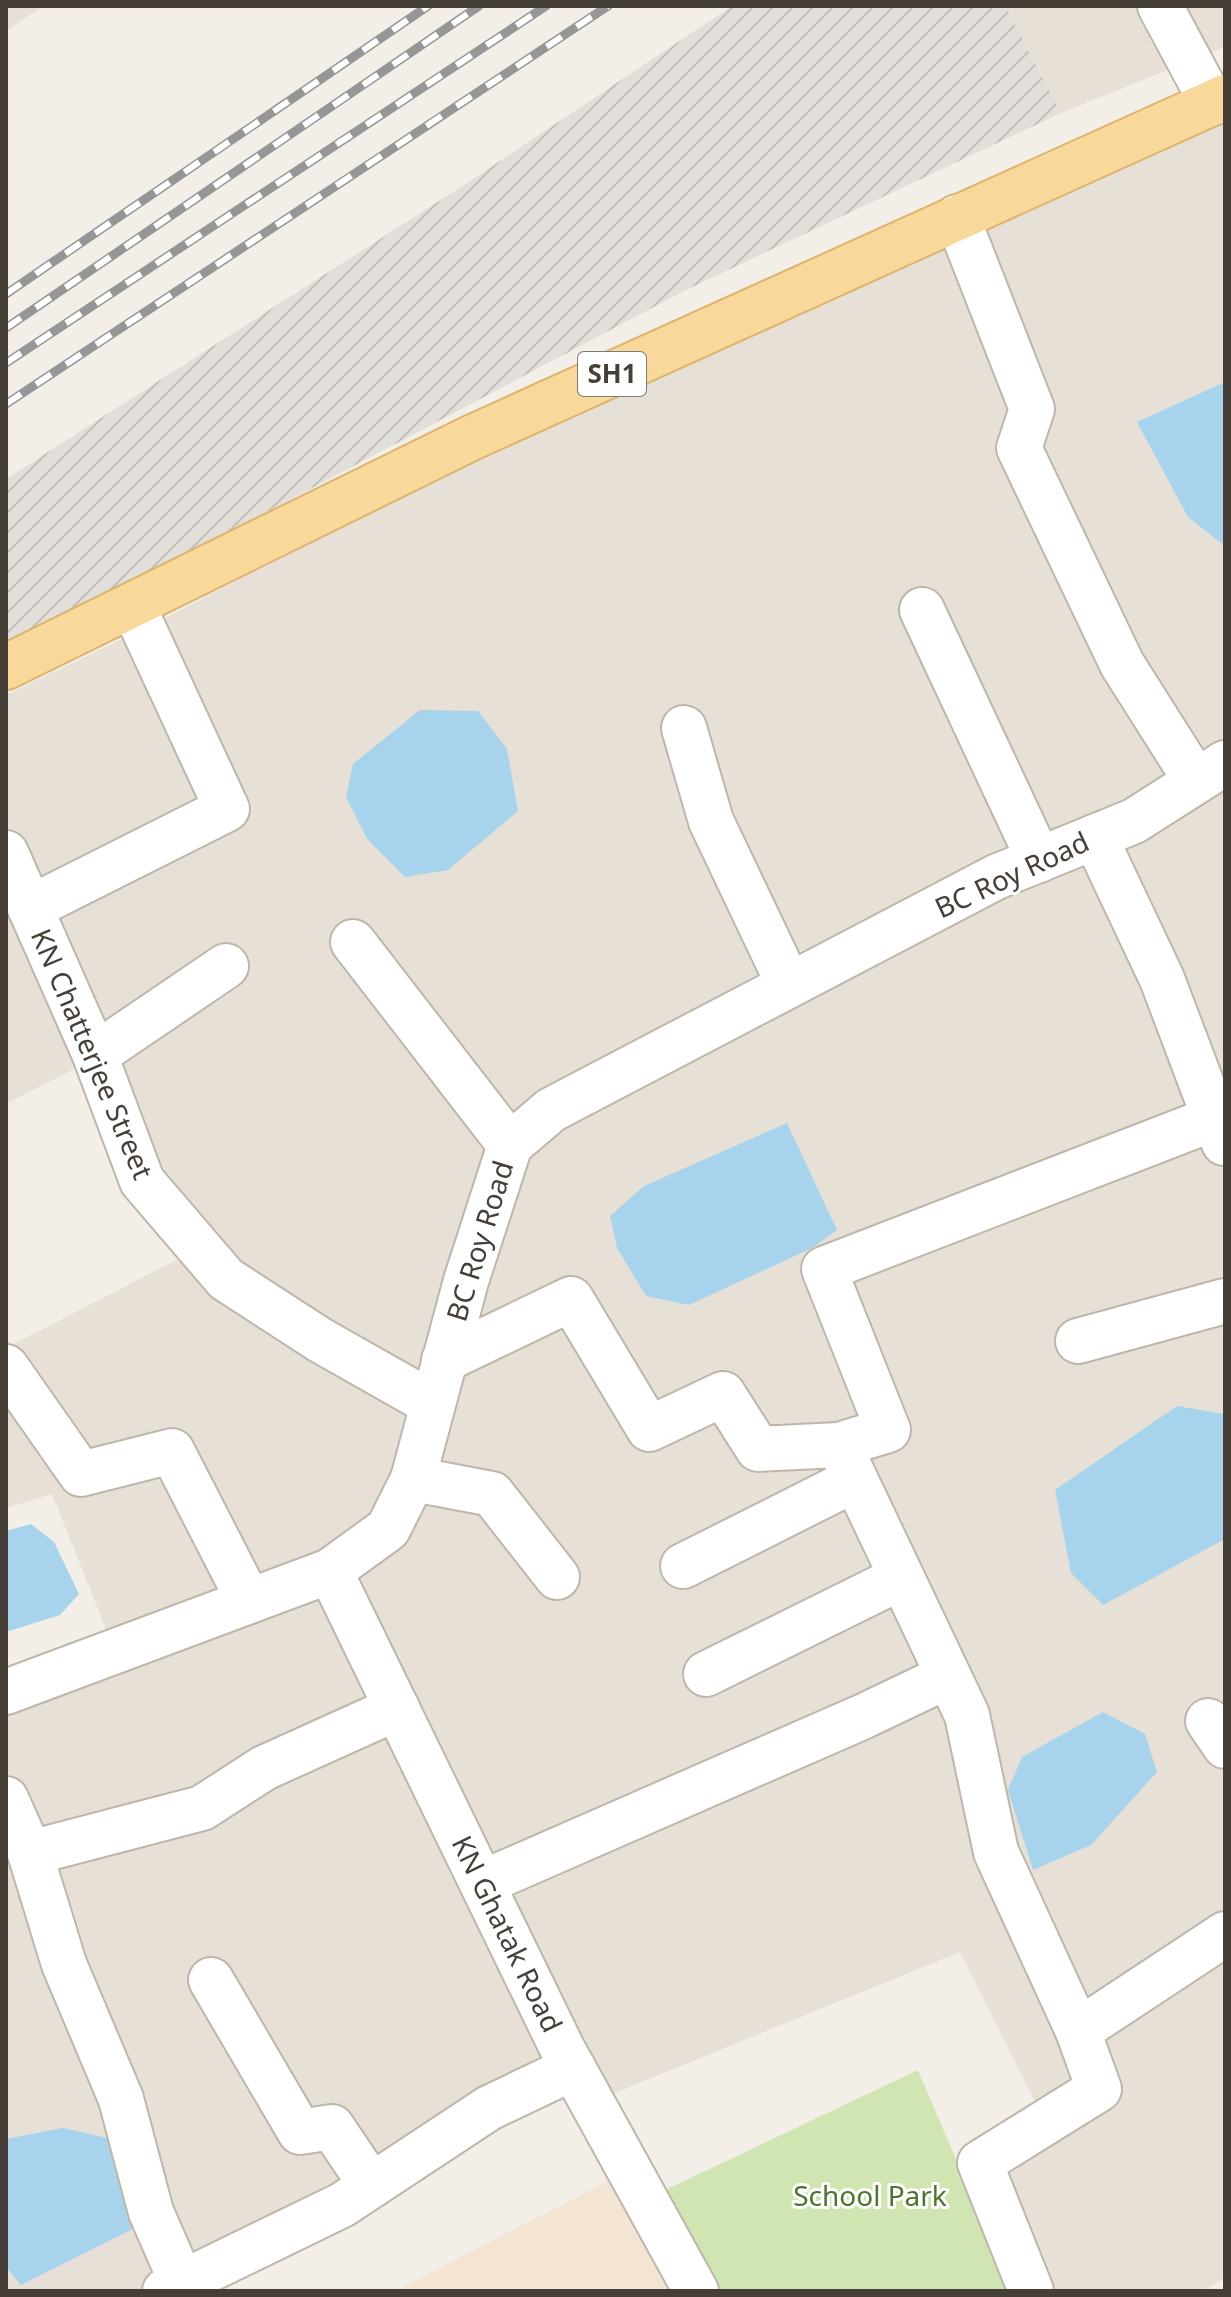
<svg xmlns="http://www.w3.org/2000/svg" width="1231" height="2297" viewBox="0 0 1231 2297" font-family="'Noto Sans',sans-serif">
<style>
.residential{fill:#e6e0d6}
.commercial{fill:#f3e4d4}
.industrial{fill:url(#industrial-furrows)}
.green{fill:#d1e5b3}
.water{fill:#a7d4ec}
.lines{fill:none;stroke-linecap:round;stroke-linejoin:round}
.minor-casing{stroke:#beb6ab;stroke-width:48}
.major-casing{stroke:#ddb46c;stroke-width:48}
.minor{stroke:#fff;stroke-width:44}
.major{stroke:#f8d89b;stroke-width:44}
.rail-casing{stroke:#969696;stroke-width:9}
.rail{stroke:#fff;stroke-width:6;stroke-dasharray:18;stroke-linecap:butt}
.labels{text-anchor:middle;stroke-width:6;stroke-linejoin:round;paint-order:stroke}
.shield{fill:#fff;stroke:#7e7973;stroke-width:2}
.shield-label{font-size:26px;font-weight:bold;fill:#463f37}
.street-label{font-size:28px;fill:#463f37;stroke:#fff}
.park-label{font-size:28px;fill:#4d742d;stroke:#fff}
</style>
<defs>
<pattern id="industrial-furrows" width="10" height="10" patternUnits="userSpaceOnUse" patternTransform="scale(2)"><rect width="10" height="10" fill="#e2ded9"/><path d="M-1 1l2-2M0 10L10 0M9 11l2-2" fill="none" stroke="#c3c0bb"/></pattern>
</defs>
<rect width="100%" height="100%" fill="#f3efe8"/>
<g class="residential">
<path d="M6 6H43L6 31Z"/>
<path d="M1005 6H1225V47L1061 113Z"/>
<path d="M1225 99V742L1124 807 533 1105 482 1156 421 1388 236 1265 151 1178 6 828V695L153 624 674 356Z"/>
<path d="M1225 778V2278L1203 2291H1040L990 2167 1053 2138 960 1952 605 2097 343 1580 404 1535 424 1507 530 1150 565 1121 913 941 1139 833Z"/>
<path d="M6 900 76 1068 6 1104Z"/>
<path d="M184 1256 225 1306 413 1415 387 1499 323 1556 106 1629 52 1494 6 1508V1337L12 1345Z"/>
<path d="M310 1592 330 1601 550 2068 323 2205 143 2291H6V1708Z"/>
</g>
<path class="commercial" d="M608 2181 670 2291H395Z"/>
<path class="industrial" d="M732 6H1005L1061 113 688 289 6 650V479L461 187Z"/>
<path class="green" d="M918 2070 1012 2291H714L659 2193Z"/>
<g class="water">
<path d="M1225 382V546L1188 517 1137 422Z"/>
<path d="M420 710 478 711 507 749 518 811 448 870 405 877 367 839 346 797 353 764Z"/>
<path d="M787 1123 837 1230 812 1248 689 1305 646 1296 617 1248 610 1216 644 1186Z"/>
<path d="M1177 1406 1225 1414V1539L1103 1605 1071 1573 1055 1490Z"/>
<path d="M31 1524 54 1542 79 1594 60 1615 6 1632V1531Z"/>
<path d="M1103 1712 1145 1734 1157 1772 1091 1845 1033 1870 1008 1790 1022 1757Z"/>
<path d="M63 2128 128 2143 133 2229 21 2285 6 2267V2139Z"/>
</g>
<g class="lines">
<g class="minor-casing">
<g id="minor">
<path d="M1160 6 1212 103"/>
<path d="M957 217 1032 409 1019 448 1122 664 1196 781"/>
<path d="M922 610 1039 860"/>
<path d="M684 728 711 821 789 985"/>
<path d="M1095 837 1162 979 1224 1143"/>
<path d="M6 853 95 1055 142 1181 226 1279 320 1340 433 1404"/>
<path d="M30 908 227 809 133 606"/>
<path d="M353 942 510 1145"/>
<path d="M95 1055 226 966"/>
<path d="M1078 1341 1225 1301"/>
<path d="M444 1360 571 1299 649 1429 723 1394 758 1449 839 1445 967 1715 996 1852 1078 2031 1099 2089 980 2163 1031 2291"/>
<path d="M6 1367 81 1474 172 1451 249 1601"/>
<path d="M839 1445 888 1430 824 1269 1215 1118"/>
<path d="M413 1479 492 1494 557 1577"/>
<path d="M683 1566 854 1480"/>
<path d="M330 1571 562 2048 696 2291"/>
<path d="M706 1674 900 1578"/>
<path d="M6 1692 330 1571 388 1529 413 1479 466 1281 510 1145 551 1110 996 877 1134 821 1225 763"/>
<path d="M1208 1721 1225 1746"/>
<path d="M6 1799 30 1853 64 1964 121 2099 151 2212 182 2283"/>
<path d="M30 1853 202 1808 264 1768 397 1708"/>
<path d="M482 1883 862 1717 948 1676"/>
<path d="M211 1980 300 2132 332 2127 371 2185"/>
<path d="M1078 2031 1225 1934"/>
<path d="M165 2291 342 2205 489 2108 573 2068"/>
</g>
</g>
<g class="major-casing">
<path id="major" d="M6 667 473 437 1225 97"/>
</g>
<use href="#minor" class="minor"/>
<use href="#major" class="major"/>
<g class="rail-casing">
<g id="rail">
<path d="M6 294 428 6"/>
<path d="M6 328 479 6"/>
<path d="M6 363 546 6"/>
<path d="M6 404 608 6"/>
</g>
</g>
<use href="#rail" class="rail"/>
</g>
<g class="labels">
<rect class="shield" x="578" y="352" width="68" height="44" rx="6"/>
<g class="shield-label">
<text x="612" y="383">SH1</text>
</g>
<g class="street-label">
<text transform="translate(1012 875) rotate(-25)" y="10">BC Roy Road</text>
<text transform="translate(92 1054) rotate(67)" y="10">KN Chatterjee Street</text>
<text transform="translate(480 1241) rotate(-73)" y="10">BC Roy Road</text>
<text transform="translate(507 1934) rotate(64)" y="10">KN Ghatak Road</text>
</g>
<g class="park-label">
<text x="870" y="2206">School Park</text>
</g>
</g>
<rect width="1231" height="2297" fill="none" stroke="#463f37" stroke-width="16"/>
</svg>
